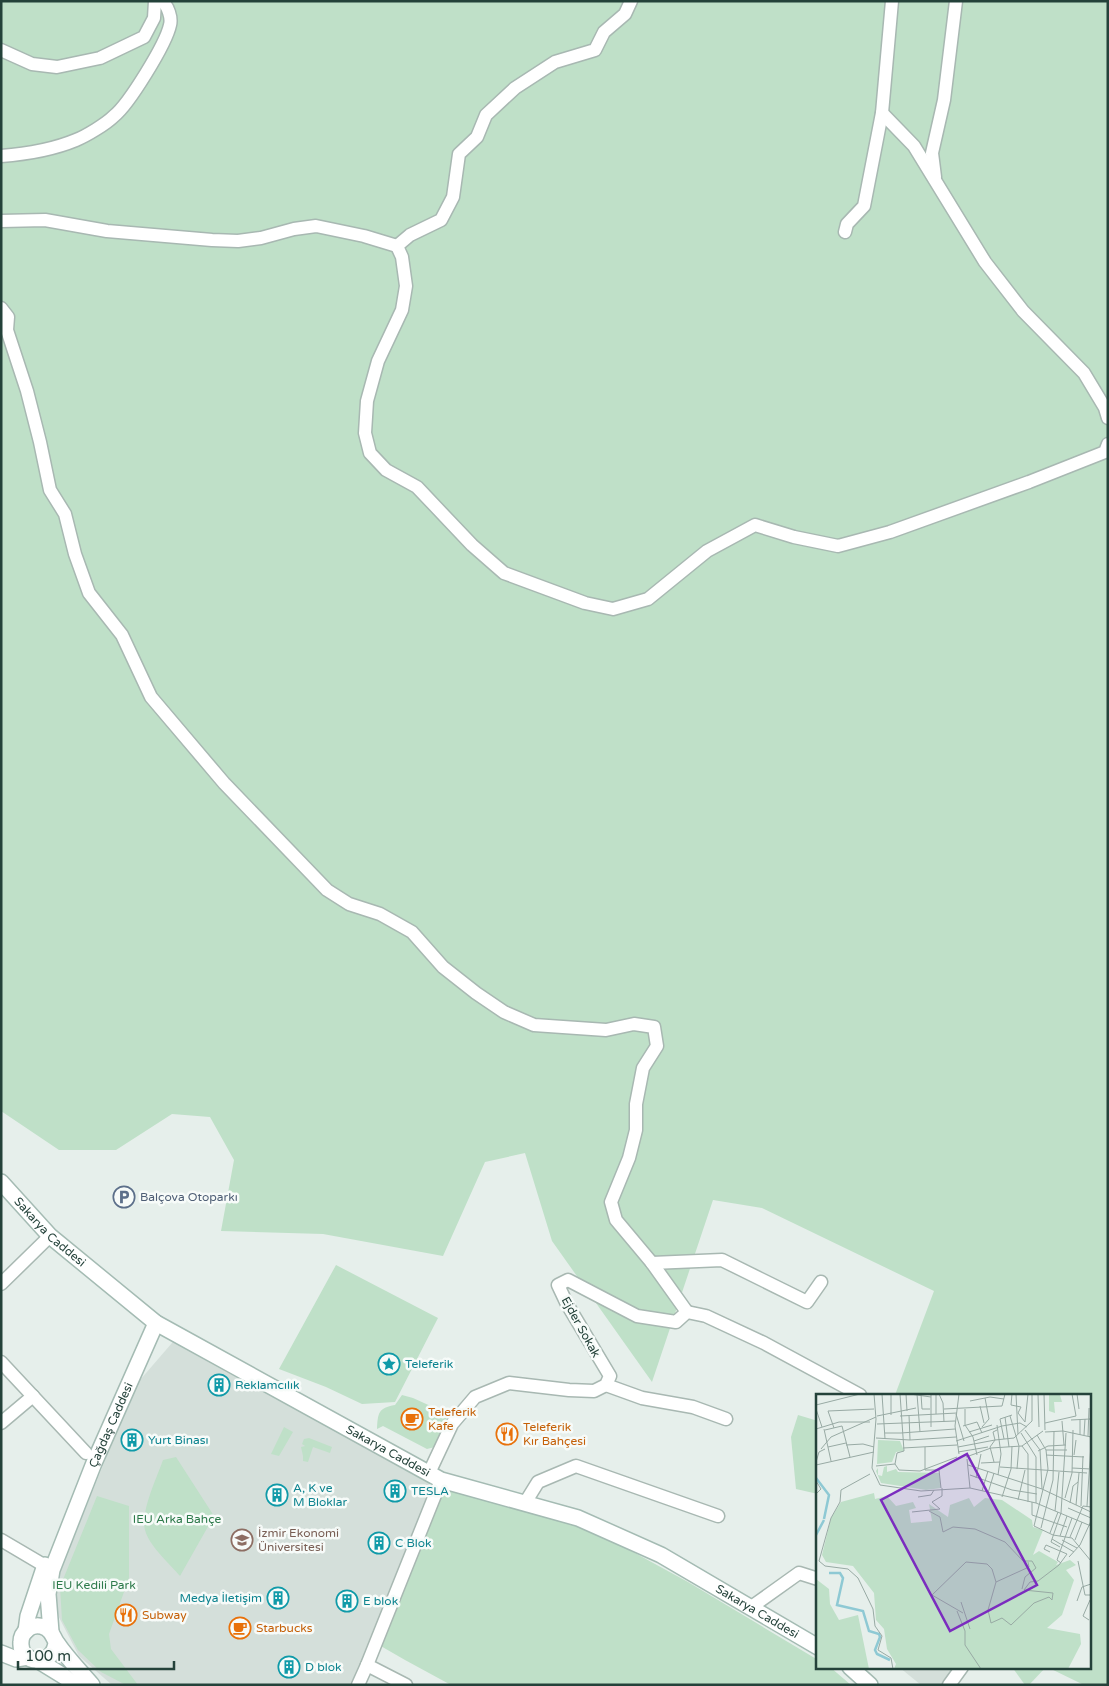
<svg xmlns="http://www.w3.org/2000/svg" width="1109" height="1686" viewBox="0 0 1109 1686" font-family="'Varela Round',sans-serif">
<style>
.built{fill:#d4dfda}
.green{fill:#bfe0c8}
.lines{fill:none;stroke-linecap:round;stroke-linejoin:round}
.minor-casing{stroke:#a8b8b2;stroke-width:15}
.secondary-casing{stroke:#a4bbb3;stroke-width:18}
.minor{stroke:#fff;stroke-width:12}
.secondary{stroke:#fff;stroke-width:15}
.labels{text-anchor:middle;stroke-width:5;stroke-linejoin:round;paint-order:stroke}
.service-label{font-size:12px;fill:#4e5e75;stroke:#f7fbf9;text-anchor:start}
.street-label{font-size:12px;fill:#24423a;stroke:#f7fbf9}
.culture-label{font-size:12px;fill:#0d838f;stroke:#f7fbf9;text-anchor:start}
.food-label{font-size:12px;fill:#c56008;stroke:#f7fbf9;text-anchor:start}
.park-label{font-size:12px;fill:#2d7a4b;stroke:#f7fbf9}
.education-label{font-size:12px;fill:#785e54;stroke:#f7fbf9;text-anchor:start}
.inset-river{fill:none;stroke:#8ec9d4;stroke-width:2.5}
.inset-road{fill:none;stroke:#98aaa4;stroke-width:1}
.view{fill:#7b2cbf;fill-opacity:0.15;stroke:#7b2cbf;stroke-width:2.5}
.inset-edge{fill:none;stroke:#24423a;stroke-width:2.5}
</style>
<rect width="100%" height="100%" fill="#e6efeb"/>
<g class="built">
<path d="M178 1336 435 1482 352 1685H112L79 1656 49 1598 130 1399 140 1380Z"/>
<path d="M899 1667H955L942 1685H921Z"/>
</g>
<g class="green">
<path d="M1 1H1108V1685H1084L1047 1667H1090V1395H895L934 1291 762 1208 713 1200 652 1382 552 1241 525 1153 485 1162 443 1256 323 1234 221 1231 234 1160 210 1117 172 1114 116 1150H59L1 1111Z"/>
<path d="M336 1265 438 1318 395 1402 362 1404 326 1387 279 1369Z"/>
<path d="M402 1395 413 1398 446 1413 447 1423 435 1447 427 1449 383 1426 377 1429C378 1413 378 1408 395 1405Z"/>
<path d="M798 1415 818 1421V1494L796 1489 791 1437Z"/>
<path d="M284 1427 293 1432 279 1456 271 1454Z"/>
<path d="M309 1438 332 1447 330 1453 313 1447 308 1462 303 1461V1456L301 1447 305 1446 302 1444 304 1439Z"/>
<path d="M176 1457 214 1516 180 1576C170 1564 149 1546 145 1530 140 1513 157 1477 163 1460Z"/>
<path d="M445 1487 564 1522 602 1535 688 1582 818 1660V1667H830L851 1685H451L405 1660 379 1645Z"/>
<path d="M97 1496 129 1506V1578L109 1634 111 1649 138 1685 124 1684 101 1672 78 1650 62 1620 60 1587Z"/>
<path d="M1012 1667H1046L1029 1685H1025Z"/>
</g>
<g class="lines">
<g class="minor-casing">
<g id="minor">
<path d="M631 1 625 14 604 32 595 50 555 62 515 88 486 115 477 137 459 154 453 197 441 220 410 235 397 246 402 257 406 286 402 310 378 361 367 401 365 433 370 453 386 470 417 487 472 545 504 573 585 603 613 609 648 599 707 551 755 525 794 537 838 546 890 532 1029 482 1105 452 1108 444"/>
<path d="M1 50 32 64 57 67 100 58 144 37 154 18 155 1"/>
<path d="M882 113 914 146 985 262 1023 311 1084 373 1105 408 1108 418"/>
<path d="M1 156C27 154 52 150 76 140 86 136 106 124 114 116 129 104 166 44 170 25 172 18 168 6 162 1"/>
<path d="M935 177 932 153 944 100 956 1"/>
<path d="M1 221 45 220 107 231 212 240 238 241 261 238 294 229 316 226 364 236 397 246"/>
<path d="M845 232 847 224 864 206 882 113 892 1"/>
<path d="M1 308 8 317 7 330 27 391 40 442 50 490 65 514 75 554 89 593 122 635 151 697 224 783 327 890 349 904 380 914 412 932 443 967 476 993 504 1012 534 1025 606 1030 634 1024 654 1027 657 1046 643 1068 636 1104V1130L629 1158 611 1202 616 1220 652 1263 687 1312"/>
<path d="M652 1263 722 1260 807 1302 821 1282"/>
<path d="M1 1284 50 1236"/>
<path d="M1 1362 86 1453"/>
<path d="M606 1385 642 1398 693 1407 726 1419"/>
<path d="M1 1423 33 1396"/>
<path d="M429 1473 452 1424 475 1397 509 1383 569 1390 594 1391 606 1385 610 1376 567 1304 558 1285 568 1280 637 1316 676 1322 687 1312 706 1316 764 1343 860 1395"/>
<path d="M525 1503 538 1482 576 1466 718 1516"/>
<path d="M1 1540 52 1570"/>
<path d="M750 1608 799 1573 818 1579"/>
<path d="M358 1685 367 1665"/>
<path d="M406 1685 367 1665 441 1480"/>
<path d="M949 1685 962 1667"/>
</g>
</g>
<g class="secondary-casing">
<g id="secondary">
<path id="s1" d="M1 1182 50 1236 156 1323 441 1480 578 1518 661 1555 818 1647"/>
<path d="M26 1631 28 1616 45 1565"/>
<path id="s2" d="M51 1632 48 1594 52 1570 94 1463 156 1323"/>
<path d="M56 1642C54 1668 19 1665 21 1642 21 1637 24 1632 28 1629 33 1625 40 1625 46 1628 53 1632 53 1638 57 1643 67 1658 80 1671 92 1685"/>
<path d="M1 1653 16 1659 28 1657"/>
<path d="M39 1661 65 1677 74 1685"/>
<path d="M850 1667 870 1685"/>
</g>
</g>
<use href="#minor" class="minor"/>
<use href="#secondary" class="secondary"/>
</g>
<defs>
<g id="parking-ring" transform="scale(1.125)"><circle r="9.5" fill="#f7fbf9" stroke="#5c6f8a" stroke-width="1.5"/><path d="M-3.5-5.5H1a3.5 3.5 0 0 1 0 7H-1V5.5H-3.5ZM-1-3.4V-.6H.8a1.4 1.4 0 0 0 0-2.8Z" fill="#5c6f8a"/></g>
<g id="sight-ring" transform="scale(1.125)"><circle r="9.5" fill="#f7fbf9" stroke="#0f9aa8" stroke-width="1.5"/><path d="M0-6L1.8-2.2L6-1.7L2.9 1.2L3.7 5.4L0 3.3L-3.7 5.4L-2.9 1.2L-6-1.7L-1.8-2.2Z" fill="#0f9aa8"/></g>
<g id="building-ring" transform="scale(1.125)"><circle r="9.5" fill="#f7fbf9" stroke="#0f9aa8" stroke-width="1.5"/><path d="M-4-6H4V6H1V3H-1V6H-4ZM-2.5-4.3h1.7v1.8h-1.7ZM.8-4.3h1.7v1.8H.8ZM-2.5-1h1.7V.8h-1.7ZM.8-1h1.7V.8H.8Z" fill="#0f9aa8"/></g>
<g id="cafe-ring" transform="scale(1.125)"><circle r="9.5" fill="#f7fbf9" stroke="#e8710a" stroke-width="1.5"/><path d="M-5.5-4.5H6V0H3Q3 3.5 0 3.5H-2.5Q-5.5 3.5-5.5 0ZM3-3.2v2h1.7v-2ZM-6 4.5H4V6H-6Z" fill="#e8710a"/></g>
<g id="restaurant-ring" transform="scale(1.125)"><circle r="9.5" fill="#f7fbf9" stroke="#e8710a" stroke-width="1.5"/><path d="M-5-6h1v4h1v-4h1v4h1v-4h1v5L-1.5 .5V6h-2V.5L-5-1ZM5-6V6H3V1.5H1.5Q1.5-4 5-6Z" fill="#e8710a"/></g>
<g id="university-ring" transform="scale(1.125)"><circle r="9.5" fill="#f7fbf9" stroke="#8d6e63" stroke-width="1.5"/><path d="M0-5L7-2L0 1L-7-2ZM-4 1L0 2.5L4 1V4Q0 6-4 4Z" fill="#8d6e63"/></g>
</defs>
<g fill-rule="evenodd">
<use href="#parking-ring" x="124" y="1197"/>
<use href="#sight-ring" x="389" y="1364"/>
<use href="#building-ring" x="219" y="1385"/>
<use href="#cafe-ring" x="412" y="1419"/>
<use href="#restaurant-ring" x="507" y="1434"/>
<use href="#building-ring" x="132" y="1440"/>
<use href="#building-ring" x="395" y="1491"/>
<use href="#building-ring" x="277" y="1495"/>
<use href="#university-ring" x="242" y="1540"/>
<use href="#building-ring" x="379" y="1543"/>
<use href="#building-ring" x="278" y="1598"/>
<use href="#building-ring" x="347" y="1601"/>
<use href="#restaurant-ring" x="126" y="1615"/>
<use href="#cafe-ring" x="240" y="1628"/>
<use href="#building-ring" x="289" y="1667"/>
</g>
<g class="labels">
<g class="service-label">
<text x="140" y="1201">Balçova Otoparkı</text>
</g>
<g class="street-label">
<text dy="4" stroke="none"><textPath href="#s1" startOffset="70">Sakarya Caddesi</textPath></text>
<text transform="translate(581 1327) rotate(61)" y="4">Ejder Sokak</text>
<text dy="4" stroke="none"><textPath href="#s2" startOffset="219">Çağdaş Caddesi</textPath></text>
<text dy="4" stroke="none"><textPath href="#s1" startOffset="475">Sakarya Caddesi</textPath></text>
<text dy="4" stroke="none"><textPath href="#s1" startOffset="880">Sakarya Caddesi</textPath></text>
</g>
<g class="culture-label">
<text x="405" y="1368">Teleferik</text>
<text x="235" y="1389">Reklamcılık</text>
<text x="148" y="1444">Yurt Binası</text>
<text x="293" y="1492">A, K ve<tspan x="293" dy="14">M Bloklar</tspan></text>
<text x="411" y="1495">TESLA</text>
<text x="395" y="1547">C Blok</text>
<text x="262" y="1602" text-anchor="end">Medya İletişim</text>
<text x="363" y="1605">E blok</text>
<text x="305" y="1671">D blok</text>
</g>
<g class="food-label">
<text x="428" y="1416">Teleferik<tspan x="428" dy="14">Kafe</tspan></text>
<text x="523" y="1431">Teleferik<tspan x="523" dy="14">Kır Bahçesi</tspan></text>
<text x="142" y="1619">Subway</text>
<text x="256" y="1632">Starbucks</text>
</g>
<g class="park-label">
<text x="177" y="1523">IEU Arka Bahçe</text>
<text x="94" y="1589">IEU Kedili Park</text>
</g>
<g class="education-label">
<text x="258" y="1537">İzmir Ekonomi<tspan x="258" dy="14">Üniversitesi</tspan></text>
</g>
</g>
<g transform="translate(816 1394)">
<rect width="275" height="275" fill="#e6efeb"/>
<path d="M233 1H244L246 8H238L239 19 233 17ZM62 46 84 47 88 57 80 58 76 68 61 70ZM71 72V78L80 75 82 78 123 79 125 94 110 96 65 89 60 77 62 74V81L66 82 68 73ZM58 99 59 105 71 102 80 112 97 108 100 114 93 116 95 129 116 127 113 110 132 123 134 111 153 104 158 113 169 104 186 106 216 126 217 133 227 136 217 161 223 157 242 168 240 171 254 166 260 171 250 176 258 186 246 221 231 234 264 240 265 250 252 275H78L80 270 71 255 68 235 60 226 58 199 37 172 10 168 6 161 15 124 25 108ZM0 185 13 195 14 210 23 226 42 221 53 275H0Z" fill="#bfe0c8"/>
<path class="inset-river" d="M0 84 13 101 8 125M0 141 8 126M13 179H24L27 184 21 211 47 217 53 237 63 240 64 243 59 256 61 260 74 266"/>
<path class="inset-road" d="M58 0 60 25 56 74 64 91 105 97 154 94 220 109 275 132M66 0 69 45M75 0V21M90 0 91 17M94 0 115 3M101 0 104 38M105 0 106 15H114M115 0V33M123 0 127 9 128 28M196 0 195 11 205 13 202 19 209 28 212 0M200 0 202 40M222 0 223 33M228 0 229 36M261 0 263 15M154 7 174 3 188 5M0 11 44 0M164 12 168 29M0 15 6 33M128 15 186 12 189 0M149 15V31L157 43 161 61M120 20V0M140 20 148 47M93 21 94 46M61 22 100 14M84 22 141 19M194 22 203 52 201 75M189 23 193 53M255 26 274 25M246 27 248 51M229 29 260 22 256 0M61 30 139 27M181 31 185 60 182 81M147 32 161 28 166 39M166 33 173 25 169 4M18 34 12 17 58 15M0 35 23 28H54M8 35 15 67M9 36 26 32 34 63M209 36 224 56 226 95M153 38 176 31M229 38 247 37 275 43M69 39H85M85 39 139 35M205 39 220 63V109M221 41 230 56 232 75 218 132 237 141 256 144 275 167M264 41V25M268 41 269 25M272 42 273 14M60 44 94 46 140 43M188 45 184 25 196 21M140 47 186 32 204 29 211 33M158 47 173 42M30 51 47 50 58 53M206 52 212 60V108M12 53 30 49M109 53V76H123L125 94M142 53 179 46 177 38 181 36M174 53 179 46 198 44 216 27V0M174 53 178 68M87 54 141 51M5 55 15 43 60 23M230 56H251M222 57 232 52 250 51M142 58 172 53M143 60 139 32 143 0M230 61 268 63M258 61 260 46M150 63 175 54 206 52 227 37M151 65 154 94M0 68 3 58 9 55M165 69 184 68M79 70 81 59 88 57 84 0M79 70 83 76 104 77 141 63M0 71 58 58M152 71 226 95 275 118M60 72 79 70M184 73 271 79M256 74 275 75M54 80 25 96 24 108 15 124 3 167 9 172 32 175 42 184 57 215 59 232 66 242 62 256 75 264 77 275M154 81 196 96 221 100M160 84 165 60M0 87 5 95 0 100M166 97 172 77M172 99 178 79M102 103 115 101 118 96M186 103 195 75 196 52M249 104 256 79 257 36M202 106 209 76M216 108V121L251 133M254 109 257 92 262 88M260 111 263 79M265 112 267 62M271 112 275 50M252 114 275 124M113 117 124 123 127 138 137 133 159 135 189 148 207 167H216L220 174 209 183 206 195M239 117 243 78M96 118 124 115 116 108 126 102V94M245 119 250 39M225 134 237 86 238 37M234 139 242 118M244 142 251 122M254 143 267 112 275 113M236 145 258 158M246 146 261 154M259 146 266 128M244 153 235 148 245 119M253 163 264 151 275 127M262 167 269 201H275M245 169 241 166 256 124M180 188 213 173 212 168M261 207 266 193 275 190M145 208 154 235M141 217 149 237V251L165 275M147 219 116 201 150 168 171 170 176 175 180 188 172 216 175 229 186 224 195 231 218 209 233 203 236 206 237 199 208 196 214 188 222 187 243 171 251 160 230 151 228 155 234 158M273 226 267 222 274 206"/>
<path class="view" d="M151 60 221 191 134 237 65 106Z"/>
<rect width="275" height="275" class="inset-edge"/>
</g>
<rect width="1109" height="1686" fill="none" stroke="#24423a" stroke-width="5"/>
<path d="M18 1661v8h156v-8" fill="none" stroke="#24423a" stroke-width="2.5"/>
<text x="25" y="1661" font-size="15" fill="#24423a" stroke="#f7fbf9" stroke-width="4" paint-order="stroke">100 m</text>
</svg>
